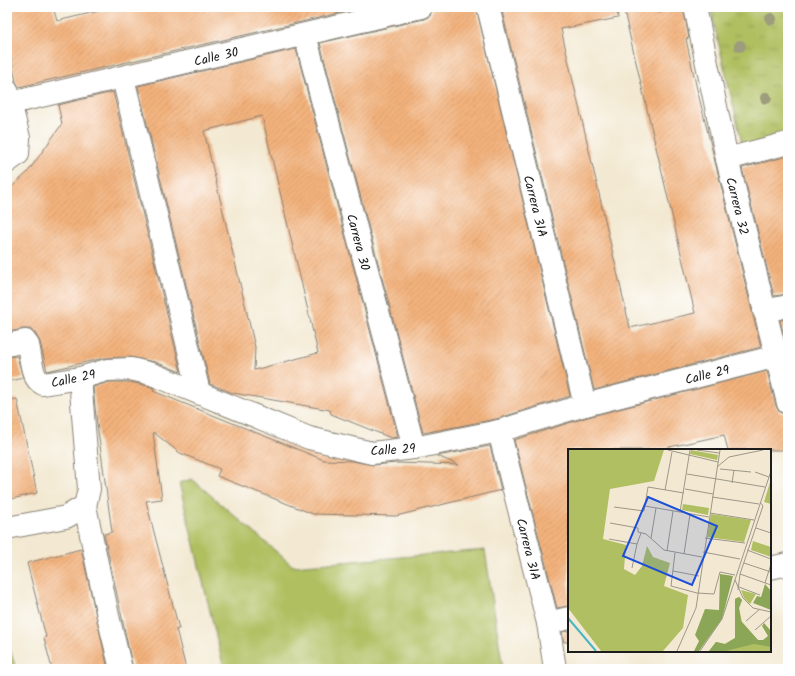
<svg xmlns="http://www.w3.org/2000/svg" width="795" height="676" viewBox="0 0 795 676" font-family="Kalam,sans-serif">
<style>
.green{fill:#b0bf61;stroke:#666e3e}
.park{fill:url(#park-tufts);stroke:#666e3e}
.building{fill:url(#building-hatch);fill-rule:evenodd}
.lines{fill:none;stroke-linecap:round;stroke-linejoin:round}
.minor-casing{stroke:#888277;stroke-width:24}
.minor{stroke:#fff;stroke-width:22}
.tree{fill:#9d9c7d}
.labels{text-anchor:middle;stroke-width:3;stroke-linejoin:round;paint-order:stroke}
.street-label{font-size:13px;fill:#1c1c1c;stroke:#fff}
.inset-river{fill:none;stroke:#48b7c1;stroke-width:2}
.inset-road{fill:none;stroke:#9d9789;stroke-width:1}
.view{fill:#1d4ed8;fill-opacity:0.15;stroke:#1d4ed8;stroke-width:2}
.inset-edge{fill:none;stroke:#1c1c1c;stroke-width:2}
</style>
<defs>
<pattern id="park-tufts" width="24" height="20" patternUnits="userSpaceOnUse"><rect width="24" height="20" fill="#b0bf61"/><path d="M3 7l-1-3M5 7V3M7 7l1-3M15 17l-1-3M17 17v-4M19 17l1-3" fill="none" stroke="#97a454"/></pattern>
<pattern id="building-hatch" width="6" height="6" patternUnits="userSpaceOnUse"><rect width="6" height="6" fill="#f3b27d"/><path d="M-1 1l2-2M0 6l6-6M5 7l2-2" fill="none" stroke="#d0986b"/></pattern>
</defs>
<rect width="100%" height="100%" fill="#fff"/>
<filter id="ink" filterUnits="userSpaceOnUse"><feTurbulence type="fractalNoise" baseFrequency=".025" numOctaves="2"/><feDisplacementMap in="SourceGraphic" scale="8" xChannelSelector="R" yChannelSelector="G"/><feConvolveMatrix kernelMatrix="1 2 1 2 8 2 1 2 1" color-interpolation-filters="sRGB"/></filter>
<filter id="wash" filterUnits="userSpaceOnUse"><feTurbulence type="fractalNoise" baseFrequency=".012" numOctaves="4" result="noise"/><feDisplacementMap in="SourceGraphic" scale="16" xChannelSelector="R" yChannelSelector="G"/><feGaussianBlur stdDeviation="0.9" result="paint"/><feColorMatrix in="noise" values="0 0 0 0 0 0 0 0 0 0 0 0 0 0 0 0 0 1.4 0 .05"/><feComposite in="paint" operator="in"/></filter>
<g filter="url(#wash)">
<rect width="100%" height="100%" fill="#f3e9d2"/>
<g class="green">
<path d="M192 479 293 566 485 550 503 669H224L179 483Z"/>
<path d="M7 640 16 669H7Z"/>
</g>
<path class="park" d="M710 7H788V135L743 147Z"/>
<g id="blocks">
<g class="building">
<path d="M7 7H53L57 21 116 7H366L19 87 16 82 7 39Z"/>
<path d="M433 7H476L570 396 496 419 423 433 320 43 424 19 430 16Z"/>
<path d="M501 7H617L618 18 561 29 630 328 695 313 623 7H658L659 13 683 7 689 38 686 39 696 85 761 347 594 390Z"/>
<path d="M296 49 398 437 391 438 331 414 330 410 233 393 210 384 138 86ZM262 116 318 353 254 370 255 347 204 131Z"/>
<path d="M113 92 181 372 155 362 130 357 104 358 47 371 40 342 35 333 30 329H23L7 332V191L27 173 62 124 58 105Z"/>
<path d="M788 156V294L774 296 742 168Z"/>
<path d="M788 319V351L780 320Z"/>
<path d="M17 356 23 378 7 382V357Z"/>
<path d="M767 371 776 406 779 412 788 415V440L782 441 784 450H728L724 435 656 450H569V606L557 608 514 440 588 417Z"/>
<path d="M109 382H130L148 386 154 388 153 391 324 460 352 461 373 465 397 463 459 465 437 456 490 446 501 490 396 516 313 514 217 476 220 469 180 453 153 432 162 499 146 501 179 629H176L186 669H133L104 534 112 532 96 416 93 387Z"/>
<path d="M17 399 37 493 7 500V400Z"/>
<path d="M81 549 108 669H52L44 638 46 637 27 563Z"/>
<path d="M569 631V642H564L562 632Z"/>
</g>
</g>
</g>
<g filter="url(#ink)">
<use href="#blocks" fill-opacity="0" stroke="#888277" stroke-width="1"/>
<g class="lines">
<g class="minor-casing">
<g id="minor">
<path d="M488 7 585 405"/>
<path d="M695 7 727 159 788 403"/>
<path d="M305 35 414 448"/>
<path d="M123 78 199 392"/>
<path d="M7 90 19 138 18 154 7 162"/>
<path d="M11 103 421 7"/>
<path d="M727 159 788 143"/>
<path d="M764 311 788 306"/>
<path d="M7 345 25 341 28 345C31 357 31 379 43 384L80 378 107 370 131 369 152 374 309 438 372 453 414 448 499 431 585 405 777 356"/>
<path d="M499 431 548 623 555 669"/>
<path d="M85 506 108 616 121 669"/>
<path d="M7 528 66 517 85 506 89 489 80 378"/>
<path d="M770 568 788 564"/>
<path d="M548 623 569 618"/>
</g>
</g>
<use href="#minor" class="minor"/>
</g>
<g class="tree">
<circle cx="771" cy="19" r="6"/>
<circle cx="740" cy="46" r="6"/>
<circle cx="766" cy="98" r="6"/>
</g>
</g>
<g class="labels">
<g class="street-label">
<text transform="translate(216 56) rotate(-13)" y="5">Calle 30</text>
<text transform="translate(536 206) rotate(76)" y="5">Carrera 31A</text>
<text transform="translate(738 206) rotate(76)" y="5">Carrera 32</text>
<text transform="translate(359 242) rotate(75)" y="5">Carrera 30</text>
<text transform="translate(707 374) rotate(-14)" y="5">Calle 29</text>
<text transform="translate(73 378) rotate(-12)" y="5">Calle 29</text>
<text transform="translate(393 449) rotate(-4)" y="5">Calle 29</text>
<text transform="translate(529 549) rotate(76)" y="5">Carrera 31A</text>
</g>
</g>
<g transform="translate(568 449)">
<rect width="203" height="203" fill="#f3e9d2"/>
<path d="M0 1H96L86 32 42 40 35 90 58 96 56 120 67 126 74 117 79 97 85 108 102 114 96 137 120 146 115 179 95 202H33L0 159ZM203 30V55L196 53ZM171 148 174 151 171 159 174 173 195 197 203 188V202H141L148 193 157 195 167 189V150Z" fill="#b0bf61"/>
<path d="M152 125 165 127 154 170 131 202H126L131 192 127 186 137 160 151 161ZM197 135 203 142V161L185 154 189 147 193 148ZM171 148 174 151 171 159 173 172 190 191H195L200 187 194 177 196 174 203 182V198L186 195 158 202H141L148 193 157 195 167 189V150Z" fill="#8ca657"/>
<path d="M123 1 150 6 149 11 122 5ZM115 55 141 59 140 66 114 61ZM143 65 183 71 176 93 139 88ZM185 92 203 98V108L183 101ZM173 141 188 145 182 155 176 149Z" fill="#b0bf61"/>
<path class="inset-river" d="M0 169 28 202"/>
<path class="inset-road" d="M100 1 150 13M129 1 151 4M149 18 161 8 195 1M152 20 183 23M187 23 201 28M119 25 197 38M164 34 166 21M117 40 145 45M97 41 104 3M144 48 191 55M77 57 141 68M46 58 76 62 80 38 116 44M112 63 122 1M142 64 186 71M42 74 70 79V83L78 85 96 101 134 108M188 79 203 84M83 89 88 59M137 89 177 94M41 90 69 95 73 84M179 101 203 110M99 102 105 62M135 103 172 110M107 104 103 137 129 144 146 145 152 123 167 126M116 105 122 65M176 114 203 123M64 119 69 95M105 122 131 127M172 125 203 136M167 131 175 149 185 159 203 163M197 134 203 115M171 138 192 146M170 141 172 125 195 57 192 53M178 172 192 160M187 181 203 167M109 202 128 159 152 1M132 202 154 170 203 22"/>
<path class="view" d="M80 48 149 77 124 136 55 107Z"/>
<rect width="203" height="203" class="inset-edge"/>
</g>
<rect width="795" height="676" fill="none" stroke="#fff" stroke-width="24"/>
</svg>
